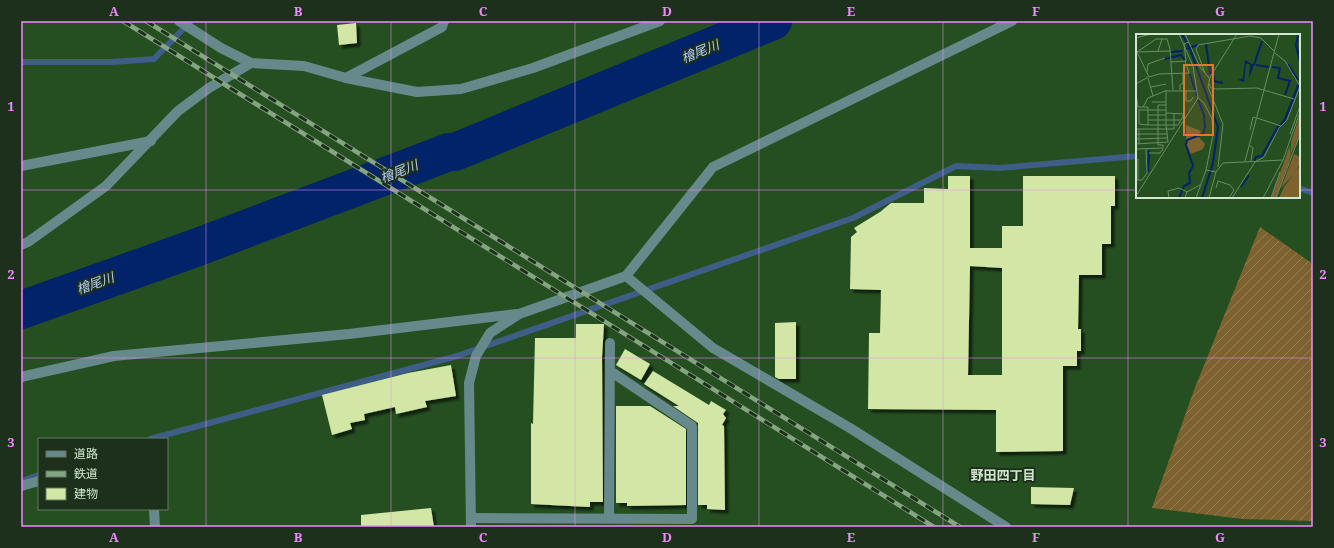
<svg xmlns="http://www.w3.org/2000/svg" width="1334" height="548" viewBox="0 0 1334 548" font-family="'Noto Serif','Noto Sans JP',serif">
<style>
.garden{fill:url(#garden-furrows)}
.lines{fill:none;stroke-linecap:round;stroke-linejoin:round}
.stream{stroke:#3f5e87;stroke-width:6}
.river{stroke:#012369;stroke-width:38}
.building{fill:#d2e6a5;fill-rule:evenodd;filter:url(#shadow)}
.minor{stroke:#668a8c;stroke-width:10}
.rail-casing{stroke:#85a582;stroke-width:4.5}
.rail{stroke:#1d301b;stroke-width:3;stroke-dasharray:9;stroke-linecap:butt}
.grid{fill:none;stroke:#ec8cfb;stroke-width:1;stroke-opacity:0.55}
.labels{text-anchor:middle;stroke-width:4;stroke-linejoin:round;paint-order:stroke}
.water-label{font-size:13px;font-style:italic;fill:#b6cdf7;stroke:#1d301b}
.neighbourhood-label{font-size:13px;font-weight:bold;fill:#d1e8ce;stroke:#1d301b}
.inset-river{fill:none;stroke:#012369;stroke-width:2}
.inset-road{fill:none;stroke:#6a8c66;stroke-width:1}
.view{fill:#e37633;fill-opacity:0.15;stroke:#e37633;stroke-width:2}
.inset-edge{fill:none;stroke:#d1e8ce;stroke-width:2}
.neatline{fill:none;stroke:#ec8cfb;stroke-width:1.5}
.grid-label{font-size:13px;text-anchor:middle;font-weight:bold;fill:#ec8cfb}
</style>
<defs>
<pattern id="garden-furrows" width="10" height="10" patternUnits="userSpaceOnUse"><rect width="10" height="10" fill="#7d622f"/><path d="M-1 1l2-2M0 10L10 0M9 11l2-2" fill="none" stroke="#948056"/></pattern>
<filter id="shadow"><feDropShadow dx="3.5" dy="3.5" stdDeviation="1" flood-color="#0009"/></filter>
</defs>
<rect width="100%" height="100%" fill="#254f21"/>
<path class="garden" d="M1260 227 1313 264V521L1243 519 1152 508 1194 390Z"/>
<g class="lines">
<g class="stream">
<path d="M21 62H112L154 59 191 21"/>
<path d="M1299 188 1313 193"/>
<path d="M150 439 457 356 853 218 956 166 1000 168 1137 156"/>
<path d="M21 481 39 475"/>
</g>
<path class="river" d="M21 310 198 247 449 152H455L773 21"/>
</g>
<g class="building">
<path d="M356 23 357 43 339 45 337 25Z"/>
<path d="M948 176H970V248H1002V226H1023V176H1115V206H1111V244H1102V275H1079L1078 329H1081V351H1077V366H1063V451L996 452V410L868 409 869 333H880L881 290 850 289 851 237 857 232 854 228 880 212 891 203H924V188L948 189ZM970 266 1002 268V375H968Z"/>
<path d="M796 322V379H779L775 377V323Z"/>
<path d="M576 324H604L602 357 603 502H590V507L531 504V423L533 424 535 338H576Z"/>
<path d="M625 349 650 364 641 380 616 365Z"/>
<path d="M451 365 456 396 425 401 427 407 396 414 395 407 364 414 365 420 350 423 352 429 332 435 322 395 408 373Z"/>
<path d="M653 371 709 405 711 401 726 410 723 414 726 418 722 425 724 426 725 510 707 509V505H698V423L673 406H679L644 384Z"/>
<path d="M616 406H650L686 429V505L627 506V503H616Z"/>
<path d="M1031 487 1074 488 1070 505 1031 504Z"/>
<path d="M431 508 434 527H361V515Z"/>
</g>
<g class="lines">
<g class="minor">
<path d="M179 21 221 48 251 63 304 66 346 78 417 92 461 89 533 68 660 21"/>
<path d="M346 78 442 27 444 21"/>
<path d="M21 166 151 141"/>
<path d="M21 245 28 242 106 186 178 111 209 88 251 63"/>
<path d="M626 276 713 348 850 428 1006 527"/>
<path d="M21 377 114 356 349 334 517 314"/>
<path d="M21 486 39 481"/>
<path d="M154 509 155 527"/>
<path d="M471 518 692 519V426L610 371"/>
<path d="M609 518 610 343"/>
<path d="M471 527 469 383 476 356 490 333 519 314 626 276 713 167 1012 21"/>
</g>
<g class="rail-casing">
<g id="rail">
<path d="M123 21 934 527"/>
<path d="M146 21 960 527"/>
</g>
</g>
<use href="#rail" class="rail"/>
</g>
<path class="grid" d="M206 21V527M391 21V527M575 21V527M759 21V527M943 21V527M1128 21V527M21 190H1137M1299 190H1313M21 358H1313"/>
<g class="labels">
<g class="water-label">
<text transform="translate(700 51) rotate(-22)" y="5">檜尾川</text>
<text transform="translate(399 171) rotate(-21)" y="5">檜尾川</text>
<text transform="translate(95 283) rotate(-20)" y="5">檜尾川</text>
</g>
<g class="neighbourhood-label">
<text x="1003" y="480">野田四丁目</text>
</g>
</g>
<g transform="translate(1136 34)">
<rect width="164" height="164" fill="#254f21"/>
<path d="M164 80V99L155 120V108ZM154 111 155 122 140 164H135ZM158 120 164 123V129L160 138 145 154ZM164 132V164H143L148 153Z" fill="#7d622f"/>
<path d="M50 91 65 97 62 102 69 110 67 115 55 120 50 110Z" fill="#7d622f"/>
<path d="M109 26 118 31 113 44 114 30H110L108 48 102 46 107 44Z" fill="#012369"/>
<path class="inset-river" d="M46 0 54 15 82 93 77 129 66 164M162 0 160 12 164 27M162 0 160 11 164 24M70 10 74 39 78 43V47L87 49M50 15 62 11M35 18 47 17M29 25 45 21 49 26M152 30 162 46M118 31 126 7M120 31 133 33M136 33 144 34 142 44 154 47 149 61M54 40 61 62M132 110 149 85 162 51M118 128 120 123 126 122 141 94 149 86 164 48M12 138 13 116M105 153 113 141M43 164 48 152 54 149 53 139 57 132 50 111 51 106 67 100 69 93 68 81 62 65"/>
<path class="inset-road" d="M43 0 57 32 62 64 68 69 76 85 77 101 70 136M49 0 64 33 73 44M0 4 15 0M22 17 26 5M0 18 34 17M1 18 20 5H31L34 15 37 56M1 18 13 43 23 40 53 39 49 27M139 19 149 27 164 52M35 28 50 27 48 10 53 8M11 38 12 30 29 24M69 39 60 15 62 11 114 2 125 4 138 17M12 44 17 62M0 50 12 43M73 50 75 54 80 55 121 54 158 65M15 53 30 50M30 56V91H42L45 86M44 56V51L47 49V40M50 56V67H55L57 63M0 60 2 73M16 68H30M0 73H12V91H30L32 108 0 110M7 73 12 64 29 57H60M3 75V90L12 91M3 76H30M12 81H30M121 84 145 92M12 86H45L48 80 30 79M0 95H38V80M3 95V110M114 96 117 83 120 84M0 100H31M154 100 164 72M0 105 31 104M113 111 117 114 115 127M0 115 27 114V111H22V71H30M13 119H24L27 115M109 127 143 0M82 133 87 90 72 53 74 43 101 0M0 146H6L11 139 10 115M2 146V125M80 154 82 147 94 151 98 156 93 164M51 158 64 151M0 162 62 64M33 164 32 157 43 154 51 158 49 164M60 164 70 136 80 138 87 129 147 126 164 78M73 164 80 138M96 164 119 128 128 123 143 94 151 86 164 52M127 164 147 126M135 164 144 138M140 164 164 100"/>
<path class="view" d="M48 31H77V101H48Z"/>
<rect width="164" height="164" class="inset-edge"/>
</g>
<rect width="1334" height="548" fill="none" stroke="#1d301b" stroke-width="44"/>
<rect x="38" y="438" width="130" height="72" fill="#1d301b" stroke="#657a63"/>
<rect x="46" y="451" width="20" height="6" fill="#668a8c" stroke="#657a63"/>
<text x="74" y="458" font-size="12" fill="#d1e8ce">道路</text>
<rect x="46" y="471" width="20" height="6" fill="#85a582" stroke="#657a63"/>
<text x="74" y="478" font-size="12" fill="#d1e8ce">鉄道</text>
<rect x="46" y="488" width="20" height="12" fill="#d2e6a5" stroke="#657a63"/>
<text x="74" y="498" font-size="12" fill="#d1e8ce">建物</text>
<rect x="22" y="22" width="1290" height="504" class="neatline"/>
<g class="grid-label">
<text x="114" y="16">A</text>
<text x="298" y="16">B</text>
<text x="483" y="16">C</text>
<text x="667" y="16">D</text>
<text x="851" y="16">E</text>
<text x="1036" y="16">F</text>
<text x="1220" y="16">G</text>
<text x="11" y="111">1</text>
<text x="1323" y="111">1</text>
<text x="11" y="279">2</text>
<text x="1323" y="279">2</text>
<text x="11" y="447">3</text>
<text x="1323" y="447">3</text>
<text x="114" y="542">A</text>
<text x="298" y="542">B</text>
<text x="483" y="542">C</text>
<text x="667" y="542">D</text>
<text x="851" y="542">E</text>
<text x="1036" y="542">F</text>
<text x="1220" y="542">G</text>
</g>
</svg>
